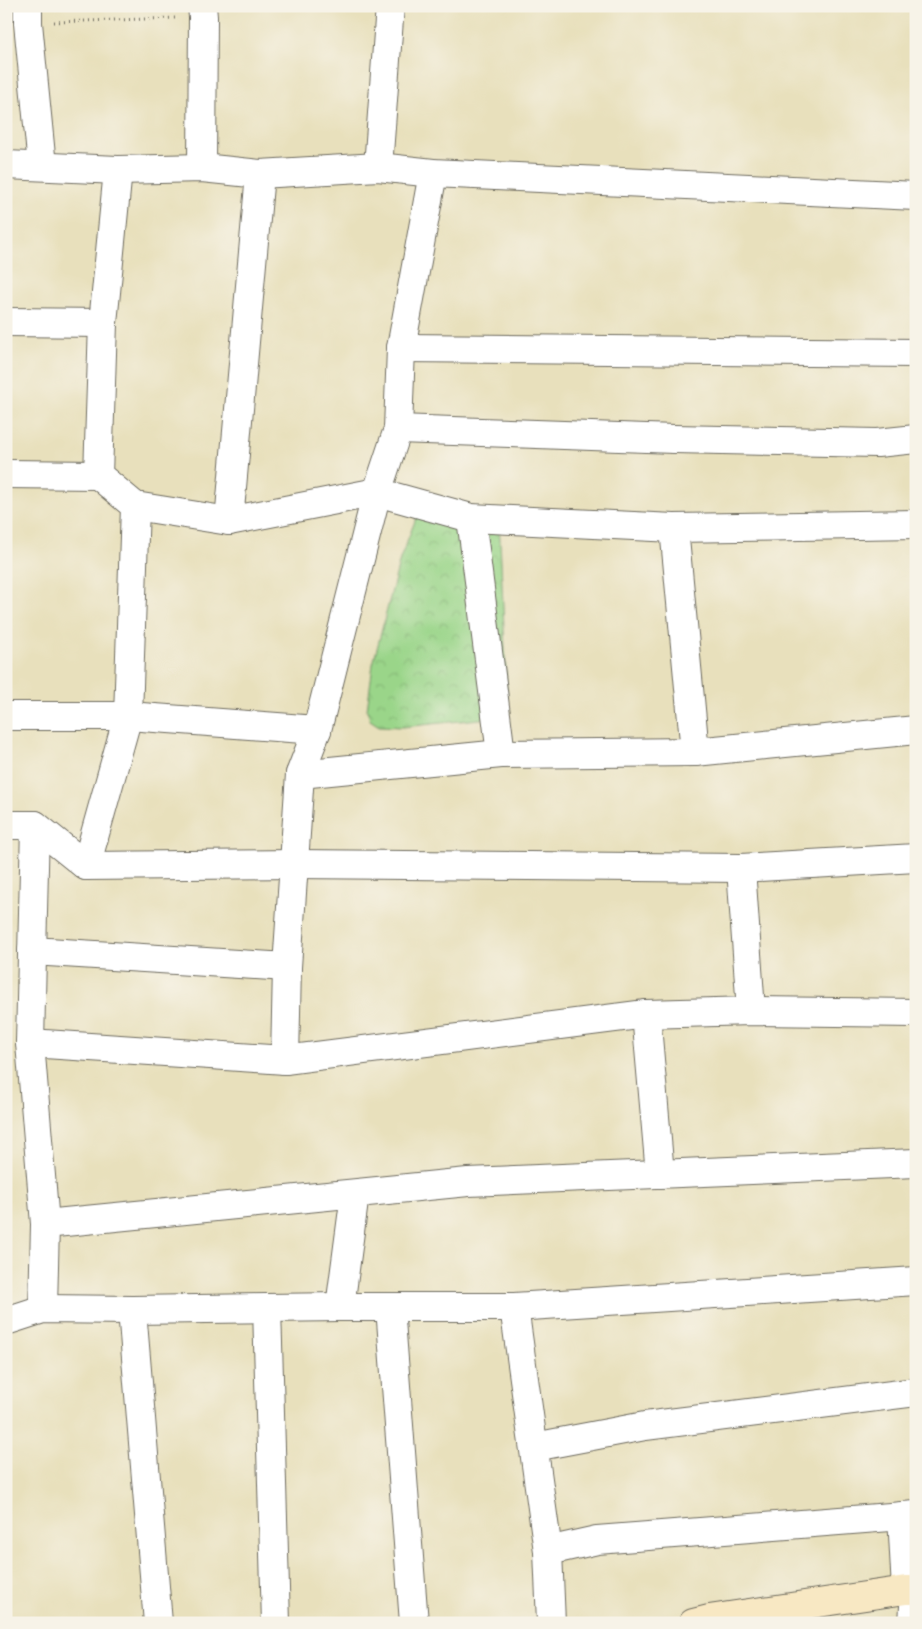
<svg xmlns="http://www.w3.org/2000/svg" width="922" height="1629" viewBox="0 0 922 1629" font-family="Mynerve,sans-serif">
<style>
.park{fill:url(#park-crowns);stroke:#62805a}
.lines{fill:none;stroke-linecap:round;stroke-linejoin:round}
.street-casing{stroke:#6d6a5e;stroke-width:30}
.secondary-casing{stroke:#6d6a5e;stroke-width:30}
.path{stroke:#6d6a5e;stroke-width:3;stroke-dasharray:1 4;stroke-linecap:butt}
.street{stroke:#fff;stroke-width:28}
.secondary{stroke:#f8e8c3;stroke-width:28}
</style>
<defs>
<pattern id="park-crowns" width="20" height="18" patternUnits="userSpaceOnUse" patternTransform="scale(1.25)"><rect width="20" height="18" fill="#9ad589"/><path d="M2 6a3 3 0 1 1 6 0M12 15a3 3 0 1 1 6 0" fill="none" stroke="#85b776"/></pattern>
</defs>
<rect width="100%" height="100%" fill="#f7f3e8"/>
<filter id="ink" filterUnits="userSpaceOnUse"><feTurbulence type="fractalNoise" baseFrequency=".02" numOctaves="2"/><feDisplacementMap in="SourceGraphic" scale="10" xChannelSelector="R" yChannelSelector="G"/><feConvolveMatrix kernelMatrix="1 2 1 2 8 2 1 2 1" color-interpolation-filters="sRGB"/></filter>
<filter id="wash" filterUnits="userSpaceOnUse"><feTurbulence type="fractalNoise" baseFrequency=".0096" numOctaves="4" result="noise"/><feDisplacementMap in="SourceGraphic" scale="20" xChannelSelector="R" yChannelSelector="G"/><feGaussianBlur stdDeviation="1.12" result="paint"/><feColorMatrix in="noise" values="0 0 0 0 0 0 0 0 0 0 0 0 0 0 0 0 0 1.4 0 .05"/><feComposite in="paint" operator="in"/></filter>
<g filter="url(#wash)">
<rect width="100%" height="100%" fill="#e8e0bc"/>
<path class="park" d="M417 516 499 518 508 716 403 727 379 726 370 720 367 710 373 664 400 559Z"/>
</g>
<g filter="url(#ink)">
<g class="lines">
<g class="street-casing">
<g id="street">
<path d="M28 6V23L42 166"/>
<path d="M202 6 203 17 202 168"/>
<path d="M6 165 118 170 202 168 260 174 378 167 433 173 916 196"/>
<path d="M378 167 390 6"/>
<path d="M6 322 103 323"/>
<path d="M401 348 916 353"/>
<path d="M398 429 674 439 877 443 916 439"/>
<path d="M6 474 98 475"/>
<path d="M135 506 229 521 377 492 471 518 674 528 916 524"/>
<path d="M471 518 501 754"/>
<path d="M229 521 260 174"/>
<path d="M674 528 695 752"/>
<path d="M6 716H128L317 730"/>
<path d="M300 774 501 754 695 752 916 730"/>
<path d="M6 825H35L86 866 295 864 741 868 916 858"/>
<path d="M35 825 30 1043 45 1224 43 1309"/>
<path d="M86 866 128 716 135 506 98 475 103 323 118 170"/>
<path d="M741 868 751 1011"/>
<path d="M32 951 287 967"/>
<path d="M646 1014 660 1174"/>
<path d="M30 1043 285 1060 646 1014 751 1011 916 1013"/>
<path d="M285 1060 287 967 300 774 317 730 377 492 398 429 401 348 433 173"/>
<path d="M45 1224 468 1182 916 1163"/>
<path d="M340 1307 355 1194"/>
<path d="M390 1307 414 1623"/>
<path d="M514 1307 548 1551 551 1623"/>
<path d="M267 1308 276 1623"/>
<path d="M132 1310 158 1623"/>
<path d="M6 1321 43 1309 132 1310 340 1307H514L916 1281"/>
<path d="M534 1447 645 1426 916 1392"/>
<path d="M902 1516 906 1590"/>
<path d="M548 1551 597 1540 916 1515"/>
<path d="M913 1623 915 1590"/>
</g>
</g>
<g class="secondary-casing">
<path id="secondary" d="M693 1623 709 1619 906 1590H916"/>
</g>
<path class="path" d="M54 22 175 18"/>
<use href="#street" class="street"/>
<use href="#secondary" class="secondary"/>
</g>
</g>
<rect width="922" height="1629" fill="none" stroke="#f7f3e8" stroke-width="25"/>
</svg>
